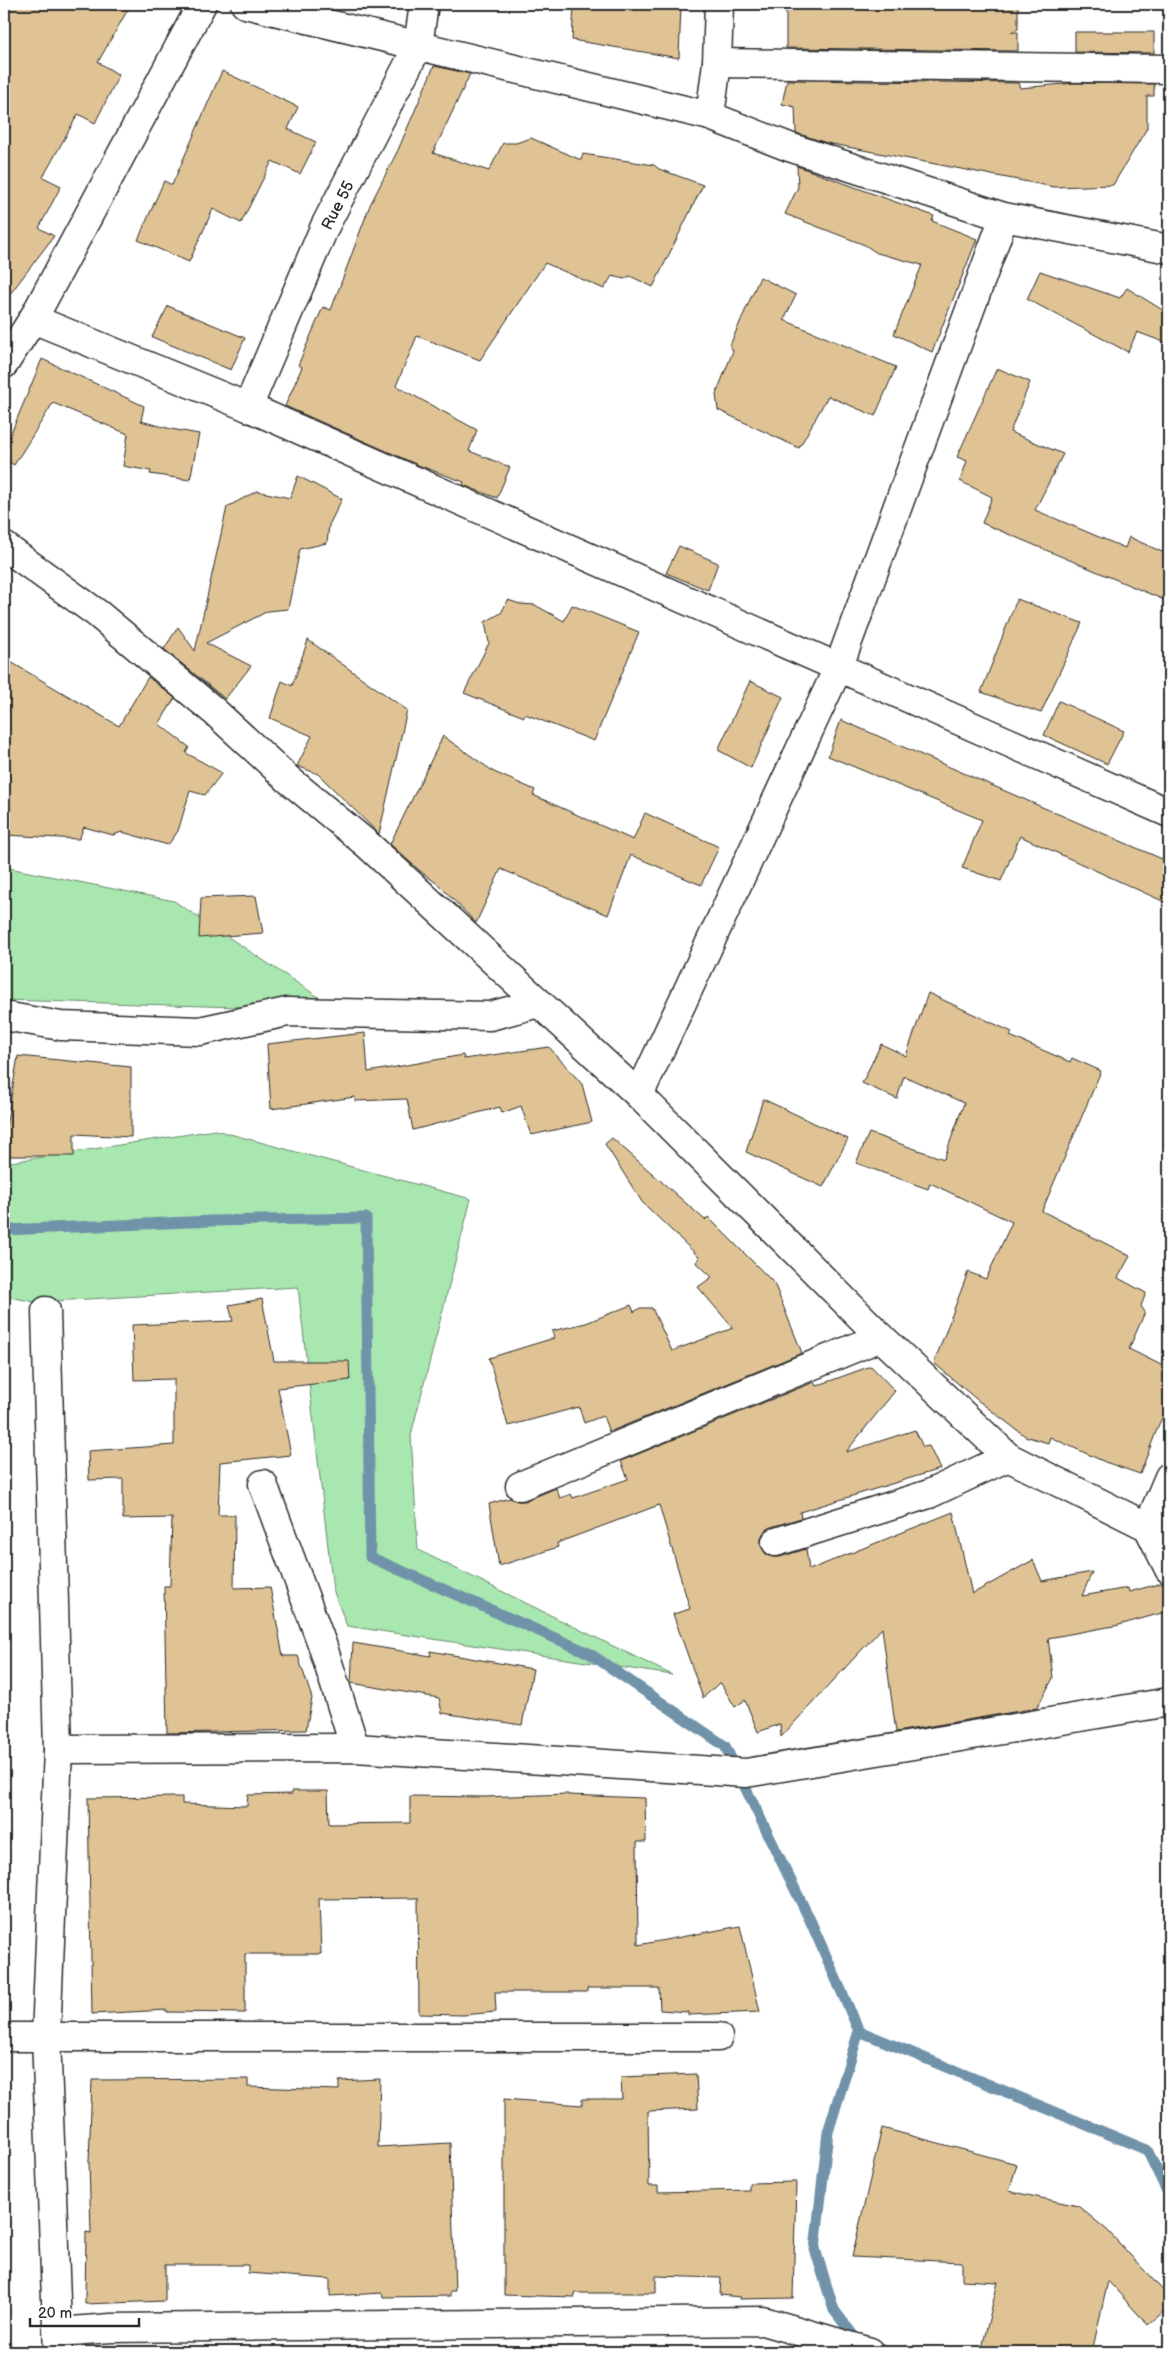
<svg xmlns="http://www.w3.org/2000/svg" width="1173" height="2356" viewBox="0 0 1173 2356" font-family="'Balsamiq Sans',sans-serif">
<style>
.green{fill:#a8e7b0;stroke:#6a896e}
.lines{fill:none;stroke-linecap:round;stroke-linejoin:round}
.stream{stroke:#6f93a9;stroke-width:11}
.building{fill:#dfc394;stroke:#2b2b2b}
.minor-casing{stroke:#2b2b2b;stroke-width:31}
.minor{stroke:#fff;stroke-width:28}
.labels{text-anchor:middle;stroke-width:4;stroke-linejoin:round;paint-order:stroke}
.street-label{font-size:16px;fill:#2b2b2b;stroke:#fff}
</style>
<rect width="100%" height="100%" fill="#fff"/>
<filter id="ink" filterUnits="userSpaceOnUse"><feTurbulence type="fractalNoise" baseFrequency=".02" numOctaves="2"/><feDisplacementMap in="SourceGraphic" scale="10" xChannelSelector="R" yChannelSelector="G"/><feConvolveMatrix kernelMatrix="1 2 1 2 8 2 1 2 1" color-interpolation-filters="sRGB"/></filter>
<g filter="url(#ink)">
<g class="green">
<path d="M4 867 174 901 338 1010 4 1000Z"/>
<path d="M215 1130 471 1199 411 1435 418 1550 672 1675 347 1626 333 1590 298 1287 35 1302 4 1296V1163Z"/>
</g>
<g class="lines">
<g class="stream">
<path d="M4 1230 212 1221 366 1218 370 1557 589 1653 725 1746 810 1920 859 2031 1147 2150 1169 2195"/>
<path d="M859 2343 834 2310 815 2249 828 2132 859 2031"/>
</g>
</g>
<g class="building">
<path d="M4 4H131L98 62 119 75 95 123 78 114 43 177 61 186 39 228 54 236 4 302Z"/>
<path d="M574 4H681L679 58 572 40Z"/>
<path d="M786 4H1018V29L1011 32H1018V51L786 48Z"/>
<path d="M1075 32H1154V53L1075 52Z"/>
<path d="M434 66 470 74 433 153 489 171 503 143H516L531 138 581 160 583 154 654 165 659 169 703 185 653 287 630 276 624 279 612 276 604 289 545 263 480 360 417 336 396 386 477 430 469 451 510 467 497 498 463 485 464 482 418 465 285 406 302 367 298 365 323 307 331 310 370 205 398 150Z"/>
<path d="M222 71 298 107 288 129 316 142 300 174 272 161 241 223 213 209 189 262 138 240 164 181 172 185Z"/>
<path d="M787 80 1018 83 1020 88 1075 83 1154 84V96H1147V128L1113 185 1054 187 827 143 796 133 795 107 782 104Z"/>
<path d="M797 166 934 216 932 221 977 239 932 352 894 334 922 265 877 253 865 245 785 214 798 187Z"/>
<path d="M1040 271 1120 298 1127 288 1169 314V344L1137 332 1128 352 1027 299Z"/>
<path d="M760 277 796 295 784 320 896 367 875 416 828 396 799 448 718 410 716 394 733 351 730 345Z"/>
<path d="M168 306 245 338 231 370 152 337Z"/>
<path d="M42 359 144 406 141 421 171 429 199 434 190 480 150 474 151 471 123 466 128 434 53 403 14 465 4 459V450Z"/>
<path d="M997 368 1030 382 1010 432 1063 454 1035 510 1125 548 1129 537 1169 555V602L982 523 992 497 960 481 967 461 957 457Z"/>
<path d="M298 476 342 499 329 525 327 543 300 549 288 609 268 611 206 643 251 666 225 699 164 649 178 627 195 651 227 507 257 491 290 498Z"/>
<path d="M679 546 718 563 708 590 666 573Z"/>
<path d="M1017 599 1082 623 1041 713 981 692Z"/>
<path d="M508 600 520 604 535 605 564 621 572 605 639 632 594 741 525 714 524 717 464 693 489 643 485 622 501 613Z"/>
<path d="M308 640 407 710 379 834 318 774 297 766 312 736 270 718 282 681 292 686Z"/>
<path d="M4 658 119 726 148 677 175 698 159 724 189 747 186 753 222 773 205 795 190 791 178 831 168 845 122 832 113 835 84 827 79 839 4 835Z"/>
<path d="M750 681 783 697 751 768 718 750Z"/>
<path d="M1059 701 1124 731 1107 764 1044 735Z"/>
<path d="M841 720 1169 862V904L1020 836 1001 881 962 868 982 820 828 756Z"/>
<path d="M443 736 494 772 535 790 533 795 633 840 645 813 719 847 701 885 631 855 608 915 501 869 476 923 439 885 420 871 390 844Z"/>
<path d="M256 896 263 933 199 938 201 898Z"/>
<path d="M928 993 1012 1032 1010 1036 1070 1062 1072 1058 1101 1071 1042 1211 1130 1256 1118 1278 1146 1293 1141 1306 1145 1312 1129 1349 1169 1369V1405L1159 1424 1140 1474 1105 1462 1050 1437 1048 1443 1025 1436 976 1399 934 1363 968 1272 986 1279 1012 1222 930 1183 928 1189 856 1163 869 1133 944 1159 964 1103 904 1076 897 1099 862 1083 881 1044 906 1056Z"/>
<path d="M365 1033 368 1072 463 1055 464 1059 549 1047 582 1084 592 1122 531 1135 521 1106 502 1113 500 1107 413 1130 407 1099 355 1101V1097L271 1109 267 1044Z"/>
<path d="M18 1056 131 1067V1137L74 1134V1156H4V1139Z"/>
<path d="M763 1099 848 1139 823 1187 746 1152Z"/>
<path d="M612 1138 705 1220 708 1217 774 1283 802 1353 609 1432 603 1416 584 1423 579 1407 508 1426 489 1358 554 1338 552 1331 586 1323 631 1305 634 1312 640 1308H652L672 1351 733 1328 698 1287 712 1277 696 1262 700 1258 642 1202 605 1144Z"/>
<path d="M262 1299 274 1361H349L350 1380 278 1388 291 1455 220 1462 218 1515H235L234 1588 270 1587 283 1656H298L312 1698 306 1730 167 1733 164 1586H170L172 1518 123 1519V1479L89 1480 88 1451 174 1445V1379L134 1380 132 1325 233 1321 229 1305Z"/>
<path d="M871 1366 895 1391 846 1452 915 1430 923 1447 929 1446 940 1469 800 1512 801 1518 771 1527 764 1532 761 1538V1546L766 1554 772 1557H780L806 1549 809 1570 953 1512 972 1594 1033 1560 1042 1581 1092 1572 1082 1596 1128 1588 1129 1592 1162 1583 1169 1584V1611L1119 1625 1048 1638 1053 1678 1037 1708 896 1732 882 1628 781 1737 780 1724 758 1732 745 1700 735 1707 720 1682 703 1698 673 1614 690 1609 659 1505 557 1543 558 1547 499 1566 489 1504 510 1498 517 1501H525L556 1488 560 1498 571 1494 573 1498 628 1479 621 1461 814 1382 816 1386Z"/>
<path d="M353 1643 431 1656 430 1651 533 1669 522 1725 442 1713 439 1698 351 1683Z"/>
<path d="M292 1791H328L329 1824 410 1823V1796L484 1797 568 1794V1795L645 1798 646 1842H637L638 1945 740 1926 760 2012 688 2015V2012L660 2010 659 1988H587V1992H495L496 2012 463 2015 419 2014 418 1898 319 1899 321 1954H245V2013L167 2012V2010L92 2014 88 1798 182 1797V1804L247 1806 248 1795 292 1794Z"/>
<path d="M696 2074 698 2109 648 2111 649 2186H658V2192L749 2190V2183L796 2182 793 2298 739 2299 740 2297 720 2295 721 2278 656 2276V2293H575V2297L504 2295V2099L582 2105V2099H622L621 2077Z"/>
<path d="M248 2079V2087L339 2090V2081L380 2079 378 2147 450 2143 455 2291H450V2296L383 2297 382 2293 330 2296V2279L248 2273V2265H165V2301L85 2304 86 2232 91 2233 89 2162 92 2080Z"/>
<path d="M882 2128 1017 2164 1009 2191 1078 2206 1107 2230 1169 2297V2307L1148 2325 1108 2281 1092 2352H981L998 2282 962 2280V2262L852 2257Z"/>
</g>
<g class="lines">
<g class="minor-casing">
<g id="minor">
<path d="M245 4 710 116 789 147 1004 217 1169 249"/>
<path d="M717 63 1169 69"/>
<path d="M710 116 717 63 719 4"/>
<path d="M33 319 248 407 1169 813"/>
<path d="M4 364 33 319 202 4"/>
<path d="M248 407 325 226 418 46 424 4"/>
<path d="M4 546 98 614 215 712 288 779 368 845 639 1095 881 1337 1008 1457 1148 1527 1169 1569"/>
<path d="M4 1016 61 1026 200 1031 287 1012 490 1016 539 1003"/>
<path d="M639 1095 839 666 1004 217"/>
<path d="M46 1311 58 1749 46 2037 58 2352"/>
<path d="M263 1484 322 1644 355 1748"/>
<path d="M520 1486 881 1337"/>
<path d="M1148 1527 1169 1477"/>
<path d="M776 1542 929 1494 1008 1457"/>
<path d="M58 1749 355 1748 746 1773 1169 1702"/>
<path d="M4 2037H718"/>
<path d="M58 2332 111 2328 763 2321 870 2352"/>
</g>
</g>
<use href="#minor" class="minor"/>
</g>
</g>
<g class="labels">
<g class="street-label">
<text transform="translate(337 205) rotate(-63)" y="6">Rue 55</text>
</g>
</g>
<rect width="1173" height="2356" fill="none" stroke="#fff" stroke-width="20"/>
<rect x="10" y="10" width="1153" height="2336" fill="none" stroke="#2b2b2b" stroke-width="2" filter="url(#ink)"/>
<path d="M30 2318v8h109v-8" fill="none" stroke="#2b2b2b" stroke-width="2.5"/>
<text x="38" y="2318" font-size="15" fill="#2b2b2b" stroke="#ffffff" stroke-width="4" paint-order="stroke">20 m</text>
</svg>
